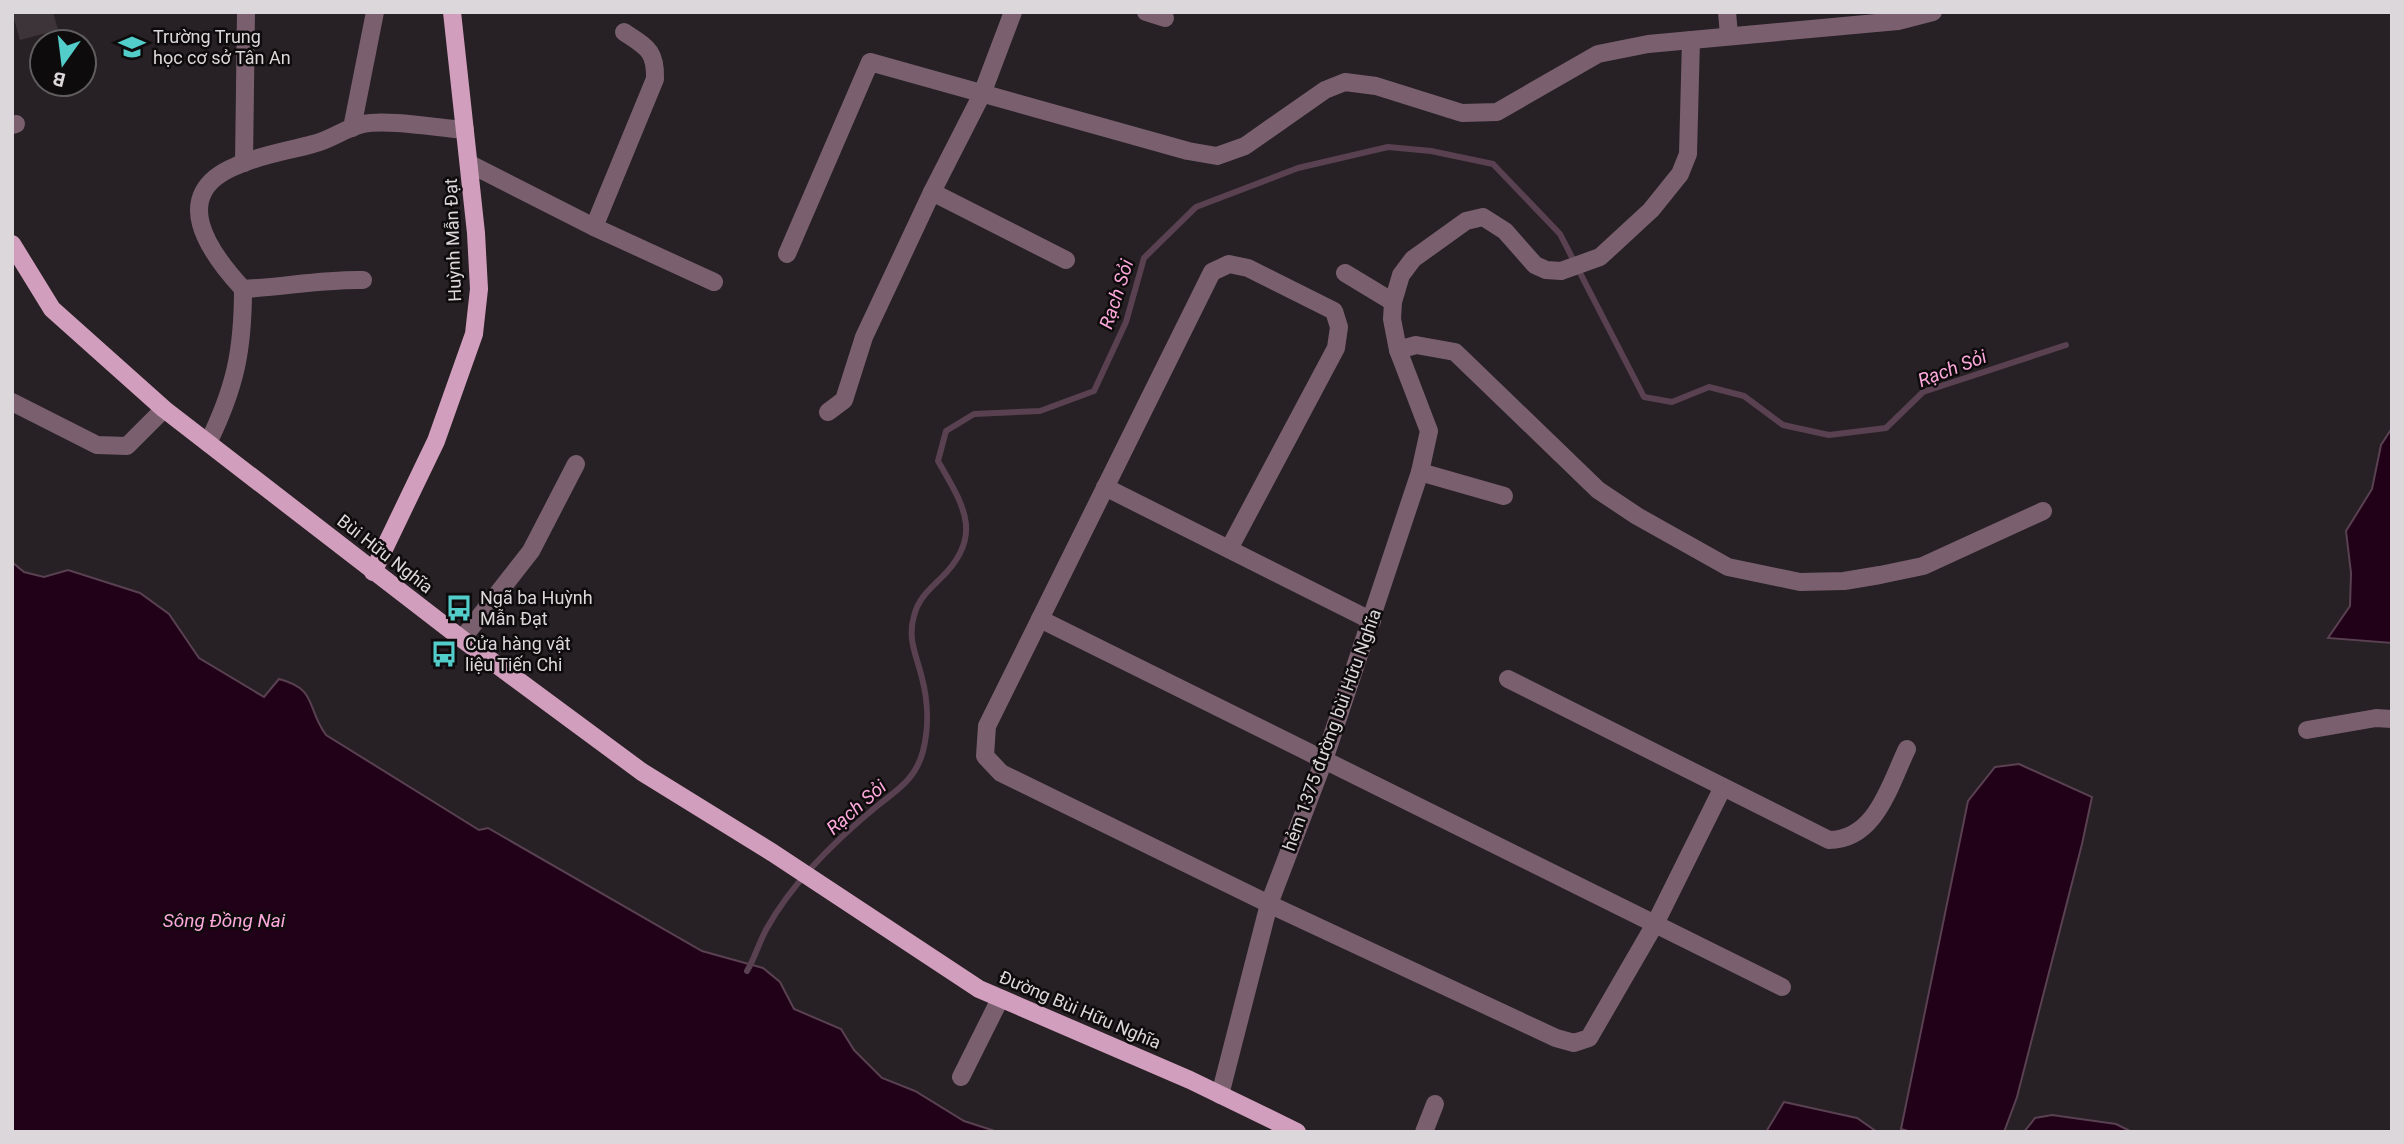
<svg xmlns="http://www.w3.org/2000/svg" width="2404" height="1144" viewBox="0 0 2404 1144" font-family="Roboto,sans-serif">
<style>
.water{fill:#210117;stroke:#594152;stroke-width:2}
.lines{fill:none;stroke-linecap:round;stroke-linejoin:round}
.stream{stroke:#594152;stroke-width:6}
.building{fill:#3c3439}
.minor{stroke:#7a606f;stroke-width:18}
.major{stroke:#d29ebd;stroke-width:18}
.labels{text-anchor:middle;stroke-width:5;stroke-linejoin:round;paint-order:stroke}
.poi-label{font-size:18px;fill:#dcd7da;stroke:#0e0b0c;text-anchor:start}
.street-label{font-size:18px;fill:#dcd7da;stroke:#0e0b0c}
.water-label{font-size:19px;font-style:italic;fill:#fca8db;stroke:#0e0b0c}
</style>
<rect width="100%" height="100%" fill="#272024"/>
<g class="water">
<path d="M2392 428V643L2328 638 2350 606 2351 573 2346 531 2372 489 2381 445Z"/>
<path d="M12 562 24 572 44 577 68 570 140 593 169 614 199 658 264 697 279 679C318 689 306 708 326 735L479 830 488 828 702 951 763 968 780 982 794 1009 841 1029 854 1050 882 1078 915 1091 964 1121 998 1132H12Z"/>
<path d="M2019 764 2092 797 2082 844 2017 1097 2004 1132H1911L1901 1129 1968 801 1995 767Z"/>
<path d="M1784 1102 1857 1118 1877 1132H1766Z"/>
<path d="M2052 1115 2116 1124 2132 1132H2024L2035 1118Z"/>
</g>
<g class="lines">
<path class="stream" d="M747 971C755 958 759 942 767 928 792 883 837 839 877 806 897 790 916 779 923 751 929 728 928 701 922 678 917 657 907 639 914 616 918 599 929 590 941 578 985 535 963 505 938 461L946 431 974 414 1040 411 1094 391 1126 322 1144 258 1196 207 1298 168 1388 147 1431 151 1493 164 1560 234 1644 397 1672 402 1709 387 1744 396 1783 425 1829 435 1886 428 1923 392 2066 345"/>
</g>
<path class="building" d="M12 12H53L58 30 20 40Z"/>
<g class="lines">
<g class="minor">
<path d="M1146 12 1165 18"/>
<path d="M1727 12 1729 35"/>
<path d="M12 125 16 124"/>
<path d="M352 128 375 12"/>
<path d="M244 163 246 12"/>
<path d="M470 164 594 227 714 282"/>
<path d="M932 192 1066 260"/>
<path d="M594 227 655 79C656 50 646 47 624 32"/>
<path d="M787 254 870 62 1188 151 1217 156 1245 146 1325 90 1345 82 1376 86 1462 113 1497 112 1598 54 1648 44 1898 21 1933 12"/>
<path d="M1345 273 1393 302"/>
<path d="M243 289C284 287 323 279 363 280"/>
<path d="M1398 350 1416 345 1455 352 1598 490 1637 516 1728 567 1800 582 1844 581 1880 575 1923 566 2043 511"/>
<path d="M12 402 97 445 127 446 164 409"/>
<path d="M828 412 844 400 864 337 932 192 982 94 1013 12"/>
<path d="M208 443C235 388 243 351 243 289 208 251 168 194 236 166 260 155 288 151 313 144 331 140 345 128 363 124 387 119 438 128 465 130"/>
<path d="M1420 472 1504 496"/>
<path d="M1105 487 1372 621"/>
<path d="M1229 549 1336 348 1339 327 1334 311 1248 268 1229 264 1212 272 987 726 985 756 1001 773 1269 904 1556 1038 1574 1043 1589 1038 1655 924 1723 787"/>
<path d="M1040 619 1782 987"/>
<path d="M462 639 531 551 576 464"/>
<path d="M1508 679 1829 840C1876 840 1890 784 1907 749"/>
<path d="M2307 730 2376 718 2392 719"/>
<path d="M961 1077 1000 999"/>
<path d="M1220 1095 1269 904 1324 760 1420 472 1429 431 1398 350 1392 319 1393 302 1401 275 1413 259 1466 221 1483 217 1505 231 1535 265 1546 270 1561 271 1600 257 1651 210 1680 174 1688 154 1691 40"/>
<path d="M1424 1132 1435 1104"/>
</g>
<g class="major">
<path d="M12 244 52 309 164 409 462 639 642 772 773 853 979 989 1190 1080 1297 1132"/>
<path d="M373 572 436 441 474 334 479 289 476 233 452 12"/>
</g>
</g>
<defs>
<g id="school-bare" transform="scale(2.1)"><path d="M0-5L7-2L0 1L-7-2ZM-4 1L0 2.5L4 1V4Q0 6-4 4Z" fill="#53cdca" stroke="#0e0b0c" stroke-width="2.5" paint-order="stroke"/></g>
<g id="bus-bare" transform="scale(2.1)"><path d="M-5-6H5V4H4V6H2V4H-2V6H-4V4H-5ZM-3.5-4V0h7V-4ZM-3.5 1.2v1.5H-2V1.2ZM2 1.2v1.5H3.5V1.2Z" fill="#53cdca" stroke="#0e0b0c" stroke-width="2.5" paint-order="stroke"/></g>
</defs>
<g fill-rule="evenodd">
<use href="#school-bare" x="132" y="47"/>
<use href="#bus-bare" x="459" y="608"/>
<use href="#bus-bare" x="444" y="654"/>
</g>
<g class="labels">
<g class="poi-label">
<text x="153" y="43">Trường Trung<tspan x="153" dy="21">học cơ sở Tân An</tspan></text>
<text x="480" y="604">Ngã ba Huỳnh<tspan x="480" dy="21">Mẫn Đạt</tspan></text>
<text x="465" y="650">Cửa hàng vật<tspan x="465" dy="21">liệu Tiến Chi</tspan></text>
</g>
<g class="street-label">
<text transform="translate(453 240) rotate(-92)" y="6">Huỳnh Mẫn Đạt</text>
<text transform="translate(385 554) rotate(38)" y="6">Bùi Hữu Nghĩa</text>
<text transform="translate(1332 730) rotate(-70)" y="6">hẻm 1375 đường bùi Hữu Nghĩa</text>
<text transform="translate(1080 1010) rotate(23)" y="6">Đường Bùi Hữu Nghĩa</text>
</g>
<g class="water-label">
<text transform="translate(1116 294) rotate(-72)" y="7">Rạch Sỏi</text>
<text transform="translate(1952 368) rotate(-21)" y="7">Rạch Sỏi</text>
<text transform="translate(856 807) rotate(-41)" y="7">Rạch Sỏi</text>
<text x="224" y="927">Sông Đồng Nai</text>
</g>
</g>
<rect width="2404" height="1144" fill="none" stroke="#dcd7da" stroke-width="28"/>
<g transform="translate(63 63) rotate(194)"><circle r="33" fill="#0e0b0c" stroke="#605d5e" stroke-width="2"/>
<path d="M0-5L12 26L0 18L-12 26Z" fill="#53cdca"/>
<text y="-10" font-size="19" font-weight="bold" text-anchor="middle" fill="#dcd7da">B</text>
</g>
</svg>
